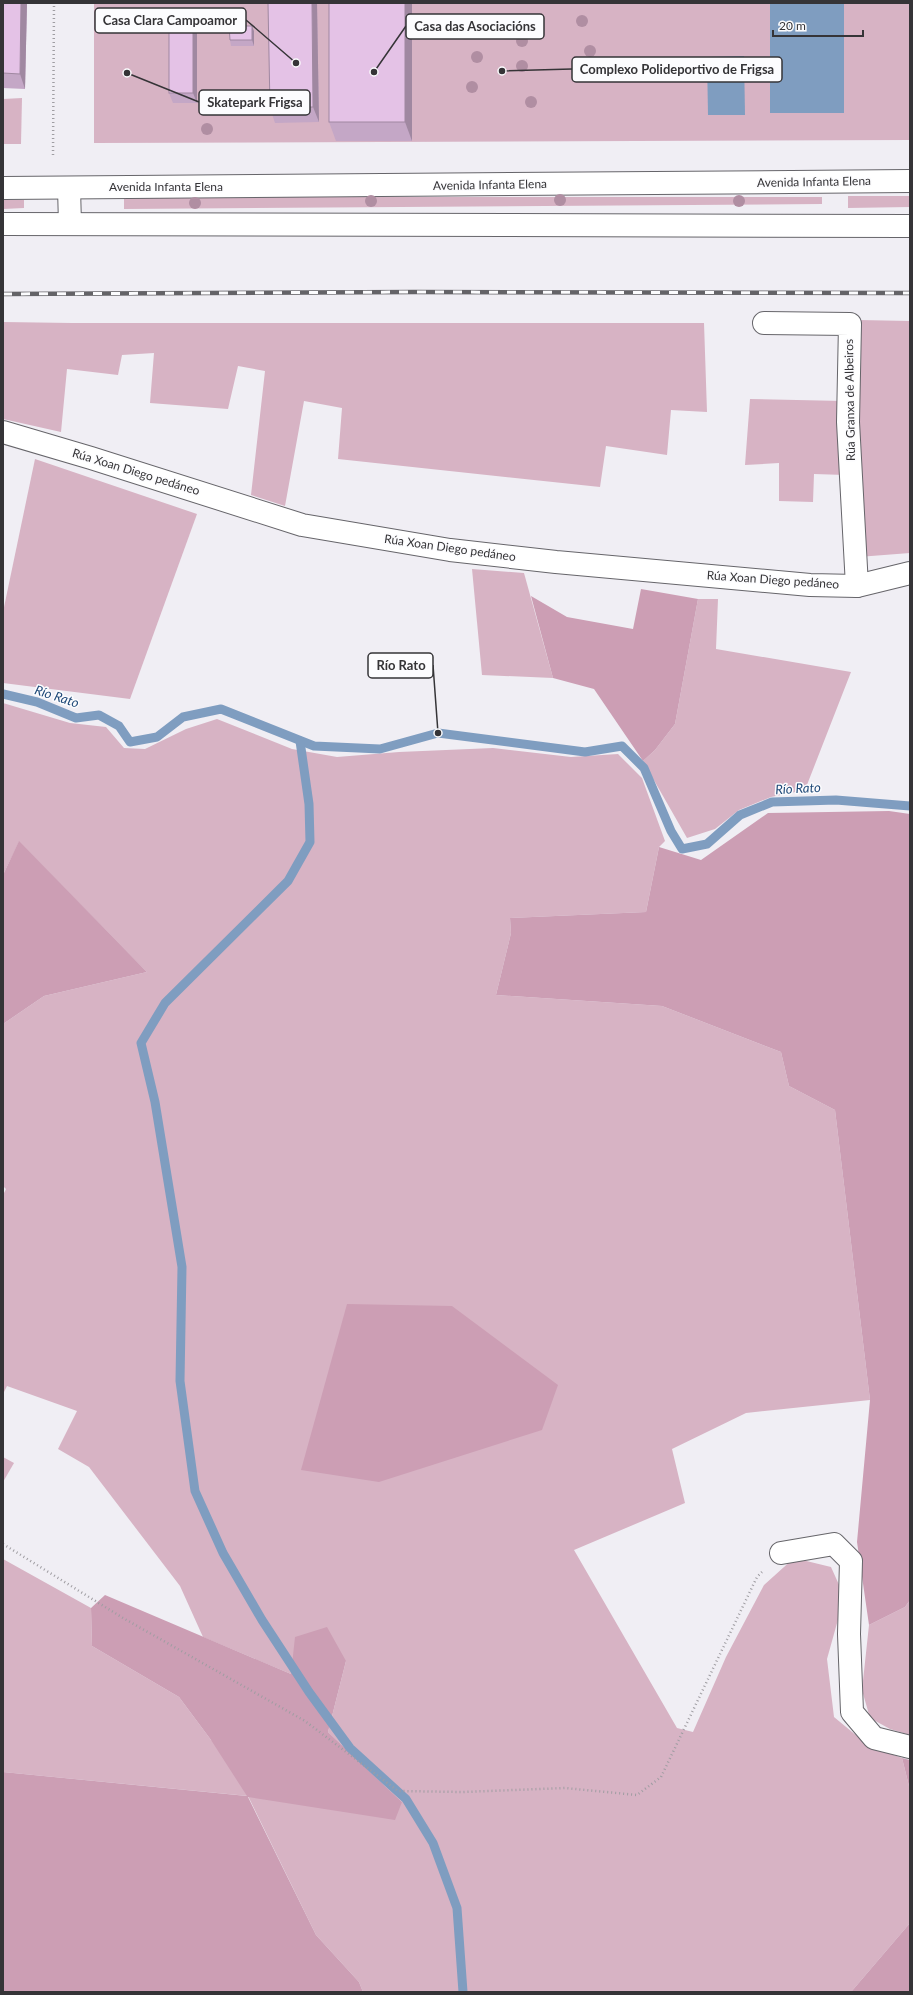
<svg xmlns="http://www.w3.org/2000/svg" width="913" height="1995" viewBox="0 0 913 1995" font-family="Lato,sans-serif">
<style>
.green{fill:#d7b3c4}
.forest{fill:#cc9eb4}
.water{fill:#7f9dc0}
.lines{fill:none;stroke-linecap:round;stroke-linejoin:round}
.stream{stroke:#7f9dc0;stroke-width:9}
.minor-casing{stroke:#66656a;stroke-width:24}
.path{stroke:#9f9da2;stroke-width:2.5;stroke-dasharray:1 3;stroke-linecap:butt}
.minor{stroke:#fff;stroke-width:22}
.rail-casing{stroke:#646367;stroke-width:4.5}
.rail{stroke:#fcfcfe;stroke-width:3;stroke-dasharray:9;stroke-linecap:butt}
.tree{fill:#b08ea2}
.wall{fill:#c4a7c6}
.shaded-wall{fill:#a088a1}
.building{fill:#e4c2e6;stroke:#a088a1}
.labels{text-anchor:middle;stroke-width:3;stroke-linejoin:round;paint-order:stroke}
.street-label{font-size:12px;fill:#353437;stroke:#fcfcfe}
.water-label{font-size:13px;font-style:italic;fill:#1f4978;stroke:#fcfcfe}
.leader{fill:none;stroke:#353437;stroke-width:1.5}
.callout-dot{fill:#353437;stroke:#fcfcfe;stroke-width:1.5}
.callout{fill:#fcfcfe;stroke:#353437;stroke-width:1.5}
.callout-label{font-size:13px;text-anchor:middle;font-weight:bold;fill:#353437}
</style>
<rect width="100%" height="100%" fill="#f0eef4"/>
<g class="green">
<path d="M94 3H910V140L94 143Z"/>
<path d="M22 98 21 144H3V99Z"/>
<path d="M848 196H910V207L848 208Z"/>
<path d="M124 197H822V204L124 209Z"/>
<path d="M3 200H24V208L3 209Z"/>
<path d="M859 320 910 321V553L858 557Z"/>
<path d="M3 322 72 323H704L707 412 671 410 667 455 606 446 600 487 338 459 342 408 304 401 285 506 251 495 265 371 238 366 228 409 150 403 154 353 122 355 118 375 67 369 61 432 3 419Z"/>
<path d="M750 399 843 401 845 475 814 474 813 502 779 501V463L745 465Z"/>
<path d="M35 459 197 514 130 699 3 683V612Z"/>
<path d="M472 569 524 573 553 678 482 675Z"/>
<path d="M698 599H718L716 649 851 672 805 790 771 797 739 810 715 829 687 838 643 761 655 750 675 724Z"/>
<path d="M3 703 70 723 106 727 124 748 145 749 186 729 217 719 292 749 337 757 399 752 493 748 571 757 618 754 642 778 665 841 659 847 646 912 510 918 511 933 496 995 662 1006 781 1052 789 1086 835 1110 870 1400 746 1413 672 1449 685 1503 574 1550 677 1728 693 1732 726 1657 764 1585 794 1558 831 1567 840 1587 839 1616 827 1659 834 1717 869 1746 902 1758 910 1790V1923L851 1992H363L359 1982 316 1935 248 1796 3 1772V1559L91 1608 92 1646 179 1697 211 1740 402 1802 328 1732 346 1661 291 1674 203 1637 180 1586 89 1467 58 1449 77 1411 7 1386 3 1394V1195L6 1189 3 1186V1024L44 996 147 972 19 842 3 875Z"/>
<path d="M3 1457 14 1463 3 1482Z"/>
<path d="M910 1600V1735L890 1729 870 1718 862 1690 869 1625 905 1607Z"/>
</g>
<g class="forest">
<path d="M641 589 698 599 675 724 655 750 643 761 594 689 553 678 531 596 567 617 633 629Z"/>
<path d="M889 811 910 814V1600L905 1607 869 1625 857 1542 870 1400 835 1110 789 1086 781 1052 662 1006 496 995 511 933 510 918 646 912 659 847 701 860 768 813Z"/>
<path d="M19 841 147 972 44 996 3 1024V875Z"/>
<path d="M347 1304 452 1306 558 1385 542 1430 379 1482 301 1470Z"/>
<path d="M105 1595 291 1674 295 1637 327 1627 346 1661 328 1732 402 1802 395 1820 248 1797 316 1935 359 1982 363 1992H3V1772L247 1796 211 1740 179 1697 92 1646 91 1608Z"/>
<path d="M902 1758 910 1760V1790Z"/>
<path d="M910 1923V1992H851Z"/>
</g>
<g class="water">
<rect x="770" y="3" width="74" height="110"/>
<path d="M744 56 745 115H708L707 57Z"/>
</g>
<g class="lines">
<g class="stream">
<path d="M3 694 37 702 76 718 99 715 119 726 130 742 157 737 183 717 221 709 314 746 380 749 438 733 585 752 622 746 644 768 671 831 682 849 707 844 740 815 772 802 836 800 910 806"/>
<path d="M300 741 309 804 310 842 288 881 165 1003 141 1043 155 1102 182 1267 180 1381 195 1491 223 1553 262 1620 309 1692 350 1748 406 1799 433 1843 457 1908 463 1992"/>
</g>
<g class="minor-casing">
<g id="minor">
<path d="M3 188 910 181"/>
<path d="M69 188 70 224"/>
<path d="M3 224 910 226"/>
<path d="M764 323 850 324 848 422 857 586"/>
<path d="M3 432 91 458 302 525 450 550 556 562 810 585 857 586 910 573"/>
<path d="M781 1553 834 1544 851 1561 849 1634 852 1712 874 1738 910 1747"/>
</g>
</g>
<g class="path">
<path d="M53 155 54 3"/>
<path d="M3 1544 123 1618 305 1721 398 1791 463 1792 565 1788 637 1795 661 1777 757 1577 762 1572"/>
</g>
<use href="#minor" class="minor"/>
<g class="rail-casing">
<path id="rail" d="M3 294 415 292 910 293"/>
</g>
<use href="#rail" class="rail"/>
</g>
<g class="tree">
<circle cx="582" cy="21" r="6"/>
<circle cx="522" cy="41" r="6"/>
<circle cx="590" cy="51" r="6"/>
<circle cx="477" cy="57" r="6"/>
<circle cx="522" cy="66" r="6"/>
<circle cx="472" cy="87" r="6"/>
<circle cx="531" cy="102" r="6"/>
<circle cx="207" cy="129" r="6"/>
<circle cx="560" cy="200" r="6"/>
<circle cx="371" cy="201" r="6"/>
<circle cx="739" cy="201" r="6"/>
<circle cx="195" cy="203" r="6"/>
</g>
<g class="wall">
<path d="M3 3H27L25 89 3 88Z"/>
<path d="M317 3 319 122 275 123 270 108Z"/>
<path d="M412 3V141H336L329 122Z"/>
<path d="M193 20 197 31V103H173L169 93Z"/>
<path d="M254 31V46H231L230 40Z"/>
</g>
<g class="shaded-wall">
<path d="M21 3H27L25 89 20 74Z"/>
<path d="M312 3H317L319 122 313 107Z"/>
<path d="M405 3H412V141L405 122Z"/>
<path d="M193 20 197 31V103L193 93Z"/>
<path d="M252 26 254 31V46L252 40Z"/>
</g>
<g class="building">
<path d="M3 3H21L20 74 3 73Z"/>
<path d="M268 3H312L313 107 270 108Z"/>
<rect x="329" y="3" width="76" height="119"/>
<rect x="169" y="20" width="24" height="73"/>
<path d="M229 26H252V40H230Z"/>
</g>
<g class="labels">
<g class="street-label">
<text transform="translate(814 182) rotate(-1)" y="4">Avenida Infanta Elena</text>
<text transform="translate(490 185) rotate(-1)" y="4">Avenida Infanta Elena</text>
<text x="166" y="191">Avenida Infanta Elena</text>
<text transform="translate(850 400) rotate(-91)" y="4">Rúa Granxa de Albeiros</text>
<text transform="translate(136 472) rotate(17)" y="4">Rúa Xoan Diego pedáneo</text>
<text transform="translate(450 548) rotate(8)" y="4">Rúa Xoan Diego pedáneo</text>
<text transform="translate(773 580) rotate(4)" y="4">Rúa Xoan Diego pedáneo</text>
</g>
<g class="water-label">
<text transform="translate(57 696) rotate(18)" y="5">Río Rato</text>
<text transform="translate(798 788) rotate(-3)" y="5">Río Rato</text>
</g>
</g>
<path class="leader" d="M296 63L246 20M374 72L406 26M502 71L572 69M127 73L199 102M438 733L433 665"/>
<g class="callout-dot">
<circle cx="296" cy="63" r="4"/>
<circle cx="374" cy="72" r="4"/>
<circle cx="502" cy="71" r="4"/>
<circle cx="127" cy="73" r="4"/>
<circle cx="438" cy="733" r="4"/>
</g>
<g class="callout">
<rect x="95" y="8" width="151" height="25" rx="4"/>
<rect x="406" y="14" width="138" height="25" rx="4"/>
<rect x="572" y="57" width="210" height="25" rx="4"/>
<rect x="199" y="90" width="111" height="25" rx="4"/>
<rect x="368" y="653" width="65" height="25" rx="4"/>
</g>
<g class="callout-label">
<text x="170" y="25">Casa Clara Campoamor</text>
<text x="475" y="31">Casa das Asociacións</text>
<text x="677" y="74">Complexo Polideportivo de Frigsa</text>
<text x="255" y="107">Skatepark Frigsa</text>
<text x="401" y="670">Río Rato</text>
</g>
<rect width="913" height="1995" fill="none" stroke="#353437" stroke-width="8"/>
<path d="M773 30v6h90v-6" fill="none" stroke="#353437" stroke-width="2"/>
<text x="779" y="30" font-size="12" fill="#353437" stroke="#fcfcfe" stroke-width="3" paint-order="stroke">20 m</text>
</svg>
